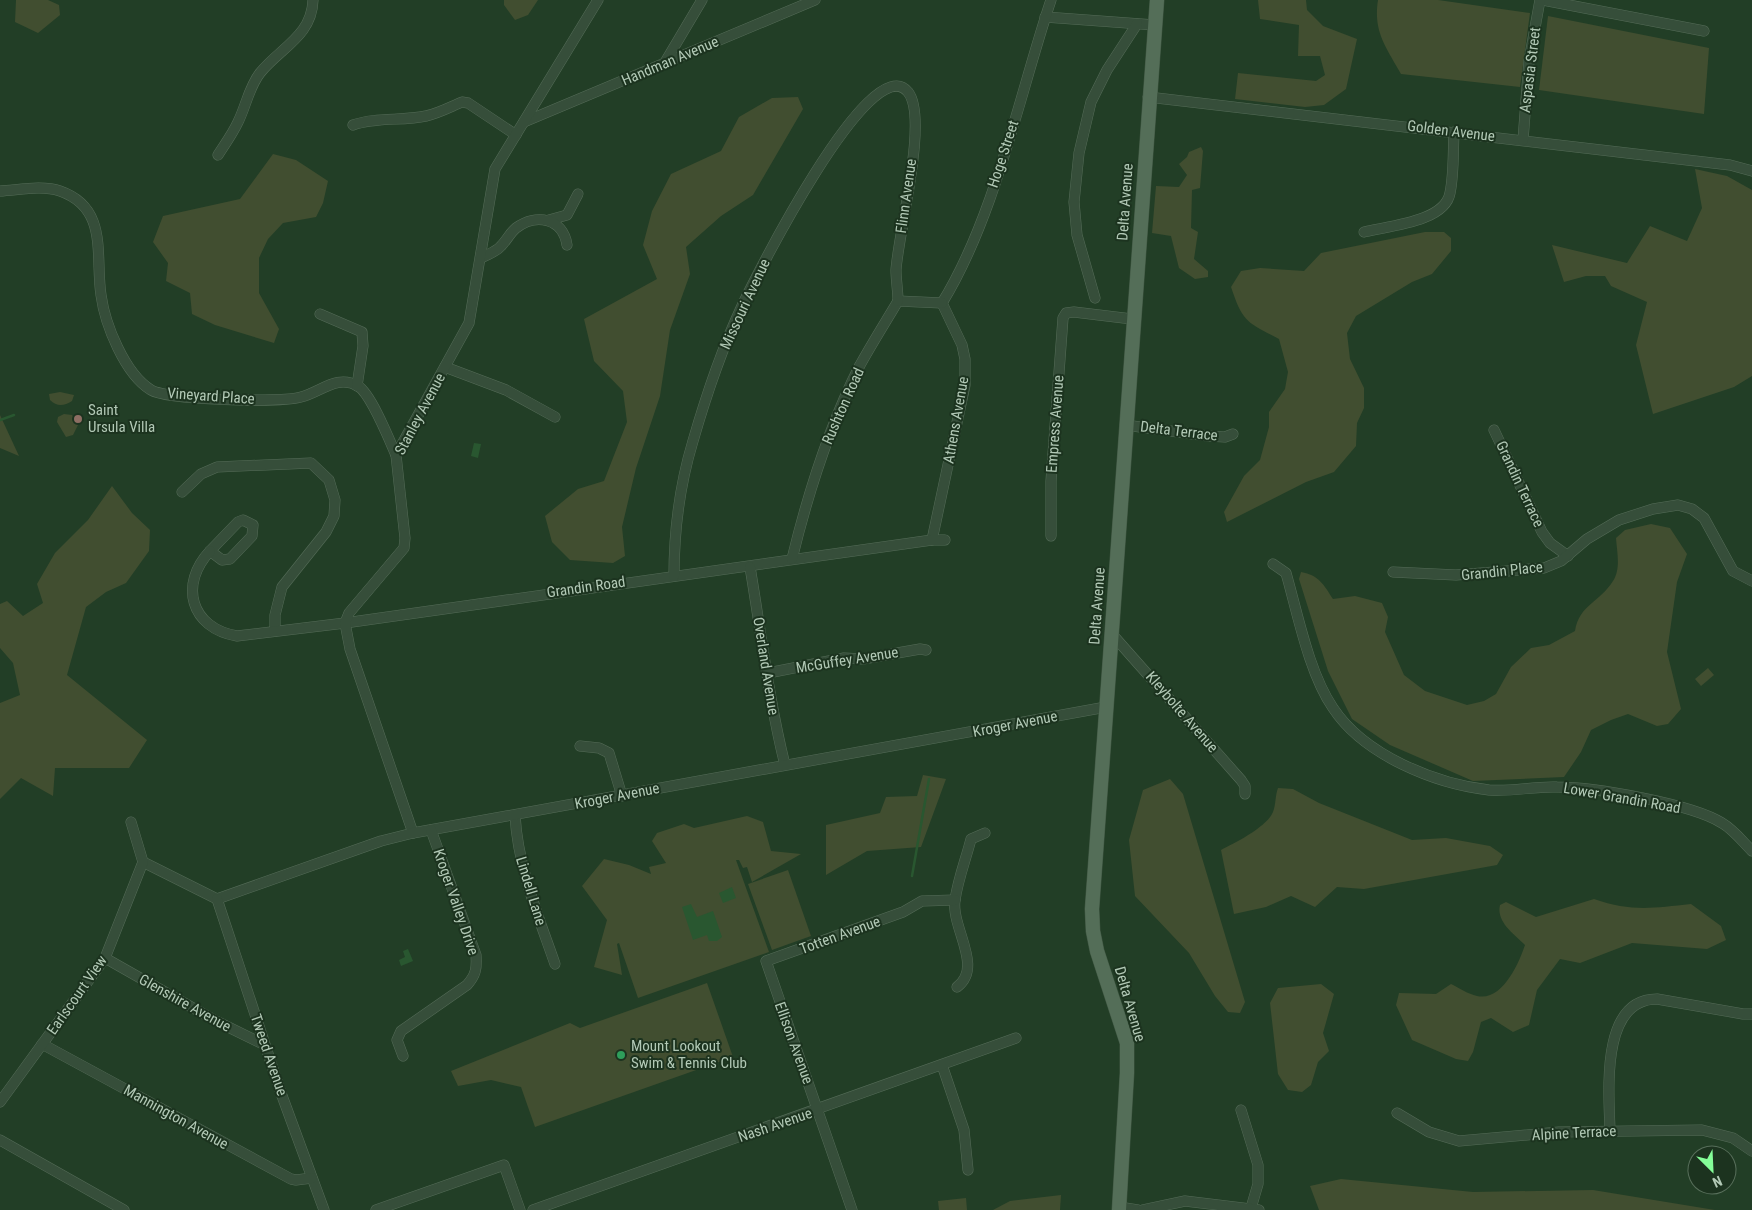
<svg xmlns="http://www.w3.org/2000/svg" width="1752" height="1210" viewBox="0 0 1752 1210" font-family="'Roboto Condensed',sans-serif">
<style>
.green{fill:#414e30}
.water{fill:#295730}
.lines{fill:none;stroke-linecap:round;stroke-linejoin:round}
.stream{stroke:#295730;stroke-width:2.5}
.minor-casing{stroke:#556c58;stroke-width:11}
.major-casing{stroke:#405743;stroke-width:15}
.minor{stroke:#364e3a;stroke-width:10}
.major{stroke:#546e58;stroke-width:14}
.education-dot{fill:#8d6e63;stroke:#1c331f;stroke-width:2}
.leisure-dot{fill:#2e9e5b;stroke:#1c331f;stroke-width:2}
.labels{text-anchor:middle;stroke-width:4;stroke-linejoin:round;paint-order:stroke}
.street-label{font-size:15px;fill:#b2c9b6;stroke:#1c331f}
.poi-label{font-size:15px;fill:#b2c9b6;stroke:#1c331f;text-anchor:start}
</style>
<rect width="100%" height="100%" fill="#223e26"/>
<g class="green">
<path d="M16 0H48L59 5 60 15 38 33 15 22Z"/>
<path d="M504 0H538L528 15 515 20 504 5Z"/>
<path d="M1258 0H1306L1307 10 1323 26 1357 39 1346 89 1324 105 1305 107 1235 99 1238 73 1316 81 1325 75 1320 56H1298L1299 25 1260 19Z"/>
<path d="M1378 0H1438L1530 13 1520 87 1401 74C1386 47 1373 32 1378 0Z"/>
<path d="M1548 16 1709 48 1704 114 1539 90Z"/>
<path d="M798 97 803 109 753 195 721 216 686 247 690 274 670 330 660 396 636 468 622 527 625 556 613 563 570 560 552 542 545 516 578 489 604 481 627 422 623 391 594 361 584 319 657 279 643 245 652 211 671 174 721 151 739 117 772 98Z"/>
<path d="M1201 147 1203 151 1200 188 1192 190 1191 228 1198 232 1194 259 1208 271V277L1195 279 1179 268 1171 236 1152 233 1156 186 1179 187 1187 175 1179 164 1187 157 1189 152Z"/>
<path d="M273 154 296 160 328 181 323 203 316 217 283 223 268 239 259 258V293L279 329 274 343 215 325 192 314 190 293 166 281 168 263 153 242 163 216 240 199Z"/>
<path d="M1695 169 1727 176 1752 190V376L1734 387 1653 414 1636 345 1647 302 1611 286 1605 276H1586L1564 282 1552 245 1627 263 1650 226 1687 241 1702 208Z"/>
<path d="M1425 232H1444L1451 238V251L1432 274 1412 282 1356 316 1347 333 1350 359 1364 388V408L1357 423 1356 446 1334 472 1306 482 1227 522 1224 512 1244 476 1260 460 1269 427V412L1285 389 1288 372 1279 339C1247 322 1243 323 1231 287L1241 271 1260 268 1304 271 1321 253Z"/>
<path d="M60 392 74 395 72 401C64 406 57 407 50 400L49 394Z"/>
<path d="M64 414 72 415 78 425 73 435 66 437 57 422 58 417Z"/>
<path d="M0 415 19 456 0 448Z"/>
<path d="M112 486 132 513 150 530 149 551 126 583 106 592 86 607 67 675 147 740 129 768H55L53 796 21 778 0 799V703L20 695 13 663 0 648V604L7 601 23 616 43 603 37 584 55 553 88 520Z"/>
<path d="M1651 524 1670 528 1687 554 1677 582 1667 652 1681 709 1668 724 1657 726 1628 714 1611 720 1591 730 1581 752 1564 777 1473 781 1390 745 1352 719 1328 671 1299 579 1301 572C1319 575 1324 585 1333 599L1355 596 1382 603 1388 617 1385 632 1404 675 1425 691 1467 705 1484 701 1496 694 1511 667 1531 648 1549 645 1575 631C1579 605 1600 602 1613 581 1621 569 1617 552 1616 538L1625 530Z"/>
<path d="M1708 668 1714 675 1701 686 1695 679Z"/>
<path d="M923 775 946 779 921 847 867 851 826 875V825L880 813 886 797 917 796Z"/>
<path d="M1170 779 1183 794 1245 1002 1240 1013 1228 1012 1215 996 1189 953 1135 896 1129 840 1143 790Z"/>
<path d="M1278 788 1293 789 1319 803 1412 840 1446 838 1490 846 1503 855 1497 865 1364 889 1337 887 1315 907 1291 896 1266 907 1234 914 1221 850C1235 843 1267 827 1273 812 1276 804 1275 796 1278 788Z"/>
<path d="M747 816 763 822 771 851 801 854 752 882 747 867 743 868 739 860H736L769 952 638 998 619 943 617 944 622 975 594 967 607 920 582 886 604 859 629 865 651 874 649 867 666 863 652 841 657 833 684 824 694 828Z"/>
<path d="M788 870 811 936 772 950 748 884Z"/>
<path d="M1594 899C1631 912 1653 908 1691 904L1721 926 1726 940 1707 949 1632 943 1580 963 1560 959 1537 990 1529 1025 1513 1032 1491 1018 1481 1022 1473 1052 1468 1061 1456 1059 1412 1040 1396 1005 1399 993 1436 994 1451 984C1459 988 1468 994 1477 996 1502 1002 1519 963 1525 945 1514 934 1496 922 1500 905L1506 902 1536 917Z"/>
<path d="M707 983 733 1057 535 1127 521 1087 491 1080 458 1086 451 1071 570 1023 580 1028Z"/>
<path d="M1321 984 1334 994 1323 1033 1329 1051 1318 1062 1311 1085 1302 1092 1288 1090 1278 1074 1270 1003 1278 988Z"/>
<path d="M1341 1179 1473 1192 1593 1190 1715 1210H1319L1310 1186Z"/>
<path d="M1061 1195 1060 1210H993L1010 1201Z"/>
<path d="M966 1198 967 1210H939L938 1201Z"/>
</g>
<g class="water">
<path d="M474 443 481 444 478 458 471 456Z"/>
<path d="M732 887 736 898 723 903 719 893Z"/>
<path d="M691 904 697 917 713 911 722 937 717 941H709L707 935 693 940 682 907Z"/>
<path d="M408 949 413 961 401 966 399 960 405 957 403 951Z"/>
</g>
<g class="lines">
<g class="stream">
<path d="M0 420 14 415"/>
<path d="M912 876 929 779"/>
</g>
<g class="minor-casing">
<g id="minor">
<path d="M1543 0 1704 31"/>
<path d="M1045 17 1155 25"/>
<path d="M664 64 702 0"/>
<path d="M1148 97 1730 165 1752 171"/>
<path d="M524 122 815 0"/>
<path d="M353 125C376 117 402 121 426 116 439 113 450 107 462 102L468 103 516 135"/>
<path d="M1523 140 1529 61 1540 0"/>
<path d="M218 155C225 144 233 133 238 122 246 106 249 87 260 73 280 48 312 36 313 0"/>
<path d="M0 191C19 190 42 185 60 191 109 208 95 256 101 295 105 325 125 374 151 390 167 400 281 403 301 397 321 392 337 374 358 386 371 394 389 439 396 455"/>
<path d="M549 220 567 215 578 194"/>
<path d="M1364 232C1388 226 1445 222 1450 193 1454 174 1453 152 1454 132"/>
<path d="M481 258C488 254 496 252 501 246 507 240 510 233 516 228 536 213 563 218 567 245"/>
<path d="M1095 298 1077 235 1074 202 1079 153 1091 102 1107 70 1137 24"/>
<path d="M942 303C995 217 1019 96 1051 0"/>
<path d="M320 314 362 332 363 346 357 386"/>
<path d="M445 367 506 390 555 417"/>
<path d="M1125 425 1208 436 1225 437 1233 434"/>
<path d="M1494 430 1542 532 1550 543 1568 556"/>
<path d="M182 492 201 474 217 467 311 463 329 480 335 500 334 516 326 532 282 587 275 615V631"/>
<path d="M243 520 253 525 252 536 230 559 222 560 210 551 238 522Z"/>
<path d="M1051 536V481L1063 318 1066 313 1074 312 1132 319"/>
<path d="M932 540 965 385V359L962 345 942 303"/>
<path d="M210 551C179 584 190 628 237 636L345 623 932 540H945"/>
<path d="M792 559C808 493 828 429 859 367 871 345 885 323 898 301L942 303"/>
<path d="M1273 564 1286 573C1298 615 1309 673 1333 708 1364 755 1435 784 1489 790 1512 792 1534 786 1557 787 1594 787 1692 804 1722 823 1734 830 1742 841 1752 851"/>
<path d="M750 567C761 632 769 701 785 765"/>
<path d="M1393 572 1456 575 1544 568 1561 561 1587 539 1619 520 1653 509 1678 505 1692 509 1704 518 1733 571 1752 581"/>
<path d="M674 576C674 531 680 484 693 441 706 396 721 351 741 308 753 282 871 46 908 92 929 118 898 234 896 270 896 280 898 291 898 301"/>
<path d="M1111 633 1241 780 1245 786V794"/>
<path d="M768 673 844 658 863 659 920 649 926 650"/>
<path d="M580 746 599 748 609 753 622 796"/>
<path d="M515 815C518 868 538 915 555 964"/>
<path d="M413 833 350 649 345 623 349 613 404 548 405 538 396 455 469 323 495 169 598 0"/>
<path d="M143 862 217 899 381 841 413 833 1106 707"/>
<path d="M217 899 281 1093 324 1210"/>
<path d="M105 958 216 1021 265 1045"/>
<path d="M957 987C984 967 951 928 955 900 958 879 966 859 971 839L985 833"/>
<path d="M42 1044 291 1179 296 1180 312 1178"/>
<path d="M403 1056 397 1040 401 1031 467 985C476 975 477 968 476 955L431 830"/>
<path d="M942 1065 964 1130 968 1170"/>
<path d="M0 1102 105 958 143 862 131 822"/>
<path d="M1241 1110 1258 1165V1184L1251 1208"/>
<path d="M1397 1113 1429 1132 1459 1141 1559 1132 1702 1130 1733 1138 1752 1151"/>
<path d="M1610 1131C1609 1092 1600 999 1657 999L1743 1014H1752"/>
<path d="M0 1140 124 1210"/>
<path d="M1119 1207 1138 1210"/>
<path d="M376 1210 504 1165 520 1210"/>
<path d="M533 1210 1016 1038"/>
<path d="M852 1210 766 961 903 912 922 901 955 900"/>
<path d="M1143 1210 1185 1201 1259 1210"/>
</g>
</g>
<g class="major-casing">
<path id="major" d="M1119 1210 1127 1073V1043L1097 951 1093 931 1092 909 1157 0"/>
</g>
<use href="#minor" class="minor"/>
<use href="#major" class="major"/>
</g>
<circle class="education-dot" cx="78" cy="419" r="5"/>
<circle class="leisure-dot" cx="621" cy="1055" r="5"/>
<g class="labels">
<g class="street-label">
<text transform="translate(670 61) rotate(-23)" y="5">Handman Avenue</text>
<text transform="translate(1530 70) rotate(-83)" y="5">Aspasia Street</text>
<text transform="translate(1451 131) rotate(7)" y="5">Golden Avenue</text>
<text transform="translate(1003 154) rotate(-72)" y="5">Hoge Street</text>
<text transform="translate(906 196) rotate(-82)" y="5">Flinn Avenue</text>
<text transform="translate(1125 202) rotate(-86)" y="5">Delta Avenue</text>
<text transform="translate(745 304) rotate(-65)" y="5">Missouri Avenue</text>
<text transform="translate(211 396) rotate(4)" y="5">Vineyard Place</text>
<text transform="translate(843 406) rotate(-66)" y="5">Rushton Road</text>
<text transform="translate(420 414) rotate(-62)" y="5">Stanley Avenue</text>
<text transform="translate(956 420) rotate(-80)" y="5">Athens Avenue</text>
<text transform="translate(1055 424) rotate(-86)" y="5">Empress Avenue</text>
<text transform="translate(1179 431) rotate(7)" y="5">Delta Terrace</text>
<text transform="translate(1520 484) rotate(65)" y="5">Grandin Terrace</text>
<text transform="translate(1502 571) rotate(-6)" y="5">Grandin Place</text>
<text transform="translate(586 587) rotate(-8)" y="5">Grandin Road</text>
<text transform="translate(1097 606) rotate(-86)" y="5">Delta Avenue</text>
<text transform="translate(847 660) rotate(-9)" y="5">McGuffey Avenue</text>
<text transform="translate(766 666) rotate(81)" y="5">Overland Avenue</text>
<text transform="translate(1182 712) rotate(49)" y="5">Kleybolte Avenue</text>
<text transform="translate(1015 724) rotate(-11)" y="5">Kroger Avenue</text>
<text transform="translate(617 796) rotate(-11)" y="5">Kroger Avenue</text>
<text transform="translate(1622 798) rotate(10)" y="5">Lower Grandin Road</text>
<text transform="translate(531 891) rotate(73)" y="5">Lindell Lane</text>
<text transform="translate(456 902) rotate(71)" y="5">Kroger Valley Drive</text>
<text transform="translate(840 935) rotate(-20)" y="5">Totten Avenue</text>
<text transform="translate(77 995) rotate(-55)" y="5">Earlscourt View</text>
<text transform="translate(185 1003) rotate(29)" y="5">Glenshire Avenue</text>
<text transform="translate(1130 1004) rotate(74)" y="5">Delta Avenue</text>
<text transform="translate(794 1043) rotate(70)" y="5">Ellison Avenue</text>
<text transform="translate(269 1055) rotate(71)" y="5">Tweed Avenue</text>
<text transform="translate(176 1117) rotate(29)" y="5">Mannington Avenue</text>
<text transform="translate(775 1125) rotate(-19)" y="5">Nash Avenue</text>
<text transform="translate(1574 1133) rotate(-3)" y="5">Alpine Terrace</text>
</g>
<g class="poi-label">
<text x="88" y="415">Saint<tspan x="88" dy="17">Ursula Villa</tspan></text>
<text x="631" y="1051">Mount Lookout<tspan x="631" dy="17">Swim &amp; Tennis Club</tspan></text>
</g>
</g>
<g transform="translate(1712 1170) rotate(156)"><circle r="24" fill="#1c331f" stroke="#586f5b"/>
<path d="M0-4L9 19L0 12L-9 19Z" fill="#84fd98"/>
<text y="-8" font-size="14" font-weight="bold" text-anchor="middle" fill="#b2c9b6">N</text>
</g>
</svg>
